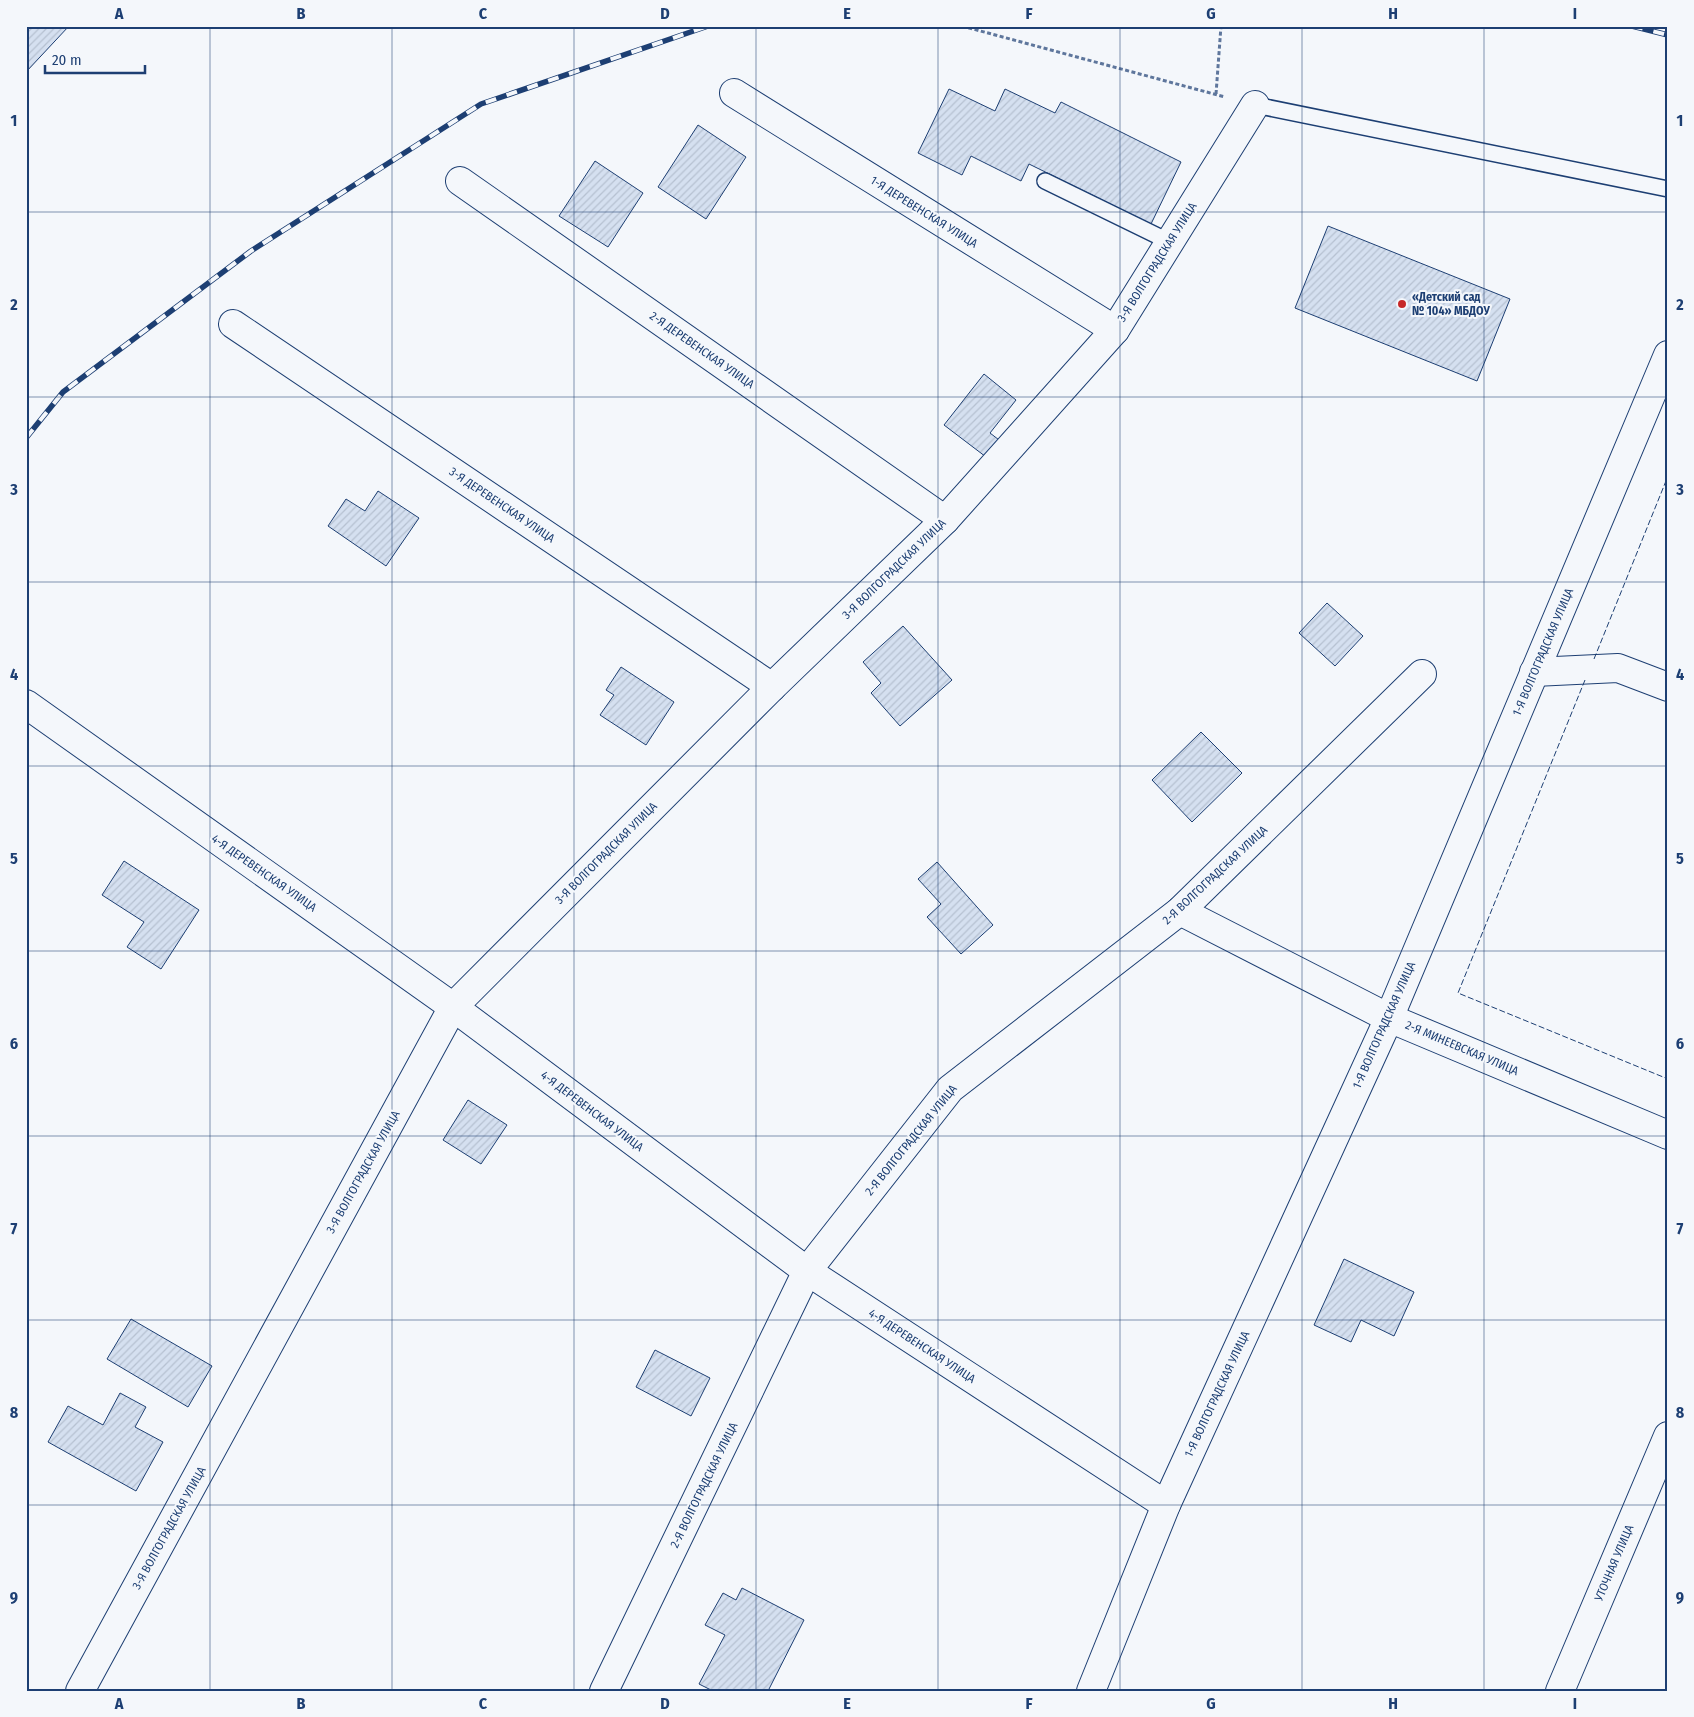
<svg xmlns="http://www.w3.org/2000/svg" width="1694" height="1717" viewBox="0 0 1694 1717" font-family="'Fira Sans Condensed',sans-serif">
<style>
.building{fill:url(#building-hatch);stroke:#1d3f73}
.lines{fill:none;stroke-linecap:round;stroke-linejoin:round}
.service-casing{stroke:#1d3f73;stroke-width:18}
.minor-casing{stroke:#1d3f73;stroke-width:30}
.path{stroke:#5e769c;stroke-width:3;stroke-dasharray:4 2.5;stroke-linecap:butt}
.service{stroke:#f4f7fb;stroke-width:15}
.minor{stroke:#f4f7fb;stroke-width:28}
.rail-casing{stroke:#1d3f73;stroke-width:5.5}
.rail{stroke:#f4f7fb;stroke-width:4;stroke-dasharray:11;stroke-linecap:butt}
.fence{stroke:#1d3f73;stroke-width:1;stroke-dasharray:6 2.5;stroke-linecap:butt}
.grid{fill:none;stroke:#1d3f73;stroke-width:1;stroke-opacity:0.55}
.poi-dot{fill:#c62828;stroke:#f4f7fb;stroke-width:2}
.labels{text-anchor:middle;stroke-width:4;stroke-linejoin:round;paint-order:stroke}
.street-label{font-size:12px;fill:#1d3f73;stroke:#f4f7fb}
.poi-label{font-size:12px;font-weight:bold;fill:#1d3f73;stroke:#f4f7fb;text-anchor:start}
.neatline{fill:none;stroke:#1d3f73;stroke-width:2}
.grid-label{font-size:16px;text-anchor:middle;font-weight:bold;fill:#1d3f73}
</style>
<defs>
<pattern id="building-hatch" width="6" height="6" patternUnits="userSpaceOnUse" patternTransform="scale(1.25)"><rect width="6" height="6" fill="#d5e0f0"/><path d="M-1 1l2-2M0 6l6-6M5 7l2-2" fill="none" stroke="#b6c1d1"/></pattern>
</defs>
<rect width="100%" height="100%" fill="#f4f7fb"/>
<g class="building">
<path d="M26 26H69L26 72Z"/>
<path d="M949 89 995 111 1005 89 1055 113 1061 102 1181 162 1151 224 1029 164 1021 181 971 156 962 175 918 153Z"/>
<path d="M698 125 746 157 706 219 658 187Z"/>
<path d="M595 161 643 193 608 247 559 216Z"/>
<path d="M1328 226 1510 299 1477 381 1295 308Z"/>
<path d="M984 374 1016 400 990 433 1003 443 990 460 944 425Z"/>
<path d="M378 491 419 518 386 566 328 526 346 499 365 511Z"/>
<path d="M1327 603 1363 636 1335 666 1299 633Z"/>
<path d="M903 626 952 680 900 726 871 693 881 683 863 662Z"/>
<path d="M621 667 674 702 646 745 600 715 614 695 606 690Z"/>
<path d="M1201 732 1242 773 1192 822 1152 780Z"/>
<path d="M124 861 199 910 161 969 127 947 144 922 102 895Z"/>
<path d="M937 862 993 925 961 954 927 917 941 904 918 879Z"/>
<path d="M468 1100 507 1125 481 1164 443 1140Z"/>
<path d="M1344 1259 1414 1292 1394 1336 1361 1320 1351 1342 1314 1325Z"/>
<path d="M131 1319 212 1366 188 1407 107 1359Z"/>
<path d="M655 1350 710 1378 691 1416 636 1387Z"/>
<path d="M120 1393 146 1407 135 1427 163 1442 136 1491 48 1442 68 1406 103 1425Z"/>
<path d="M742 1588 804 1620 768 1691H713L699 1684 725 1635 705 1625 723 1593 736 1600Z"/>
</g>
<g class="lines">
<g class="service-casing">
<g id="service">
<path d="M1255 105 1668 189"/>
<path d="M1045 181 1170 242"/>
</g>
</g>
<g class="minor-casing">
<g id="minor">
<path d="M734 93 1115 330"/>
<path d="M460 181 945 520"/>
<path d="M233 324 772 687"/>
<path d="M1534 672 1618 668 1668 687"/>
<path d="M26 704 453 1007 807 1271 1166 1505"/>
<path d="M1180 911 1389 1018 1668 1135"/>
<path d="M80 1691 453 1007 772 687 945 520 1115 330 1255 105"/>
<path d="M604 1691 807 1271 950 1089 1180 911 1422 674"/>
<path d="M1091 1691 1166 1505 1389 1018 1668 355"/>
<path d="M1560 1691 1668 1436"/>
</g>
</g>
<g class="path">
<path d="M962 26 1225 97"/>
<path d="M1216 94 1221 26"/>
</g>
<use href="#service" class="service"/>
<use href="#minor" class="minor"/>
<g class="rail-casing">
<g id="rail">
<path d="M1632 26 1668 35"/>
<path d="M26 438 63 392 251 251 481 104 708 26"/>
</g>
</g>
<use href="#rail" class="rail"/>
<g class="fence">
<path d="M1594 659 1668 476"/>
<path d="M1585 680 1458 993 1668 1079"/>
</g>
</g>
<path class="grid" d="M210 26V1691M392 26V1691M574 26V1691M756 26V1691M938 26V1691M1120 26V1691M1302 26V1691M1484 26V1691M26 212H1668M26 397H1668M26 582H1668M26 766H1668M26 951H1668M26 1136H1668M26 1320H1668M26 1505H1668"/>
<circle class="poi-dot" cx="1402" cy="304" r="5"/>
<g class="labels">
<g class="street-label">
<text transform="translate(924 212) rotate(32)" y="4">1-Я ДЕРЕВЕНСКАЯ УЛИЦА</text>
<text transform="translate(1157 262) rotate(-58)" y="4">3-Я ВОЛГОГРАДСКАЯ УЛИЦА</text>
<text transform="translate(702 350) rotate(35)" y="4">2-Я ДЕРЕВЕНСКАЯ УЛИЦА</text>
<text transform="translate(502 505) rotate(34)" y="4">3-Я ДЕРЕВЕНСКАЯ УЛИЦА</text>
<text transform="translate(894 569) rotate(-44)" y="4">3-Я ВОЛГОГРАДСКАЯ УЛИЦА</text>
<text transform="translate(1543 652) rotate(-67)" y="4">1-Я ВОЛГОГРАДСКАЯ УЛИЦА</text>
<text transform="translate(606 853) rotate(-45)" y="4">3-Я ВОЛГОГРАДСКАЯ УЛИЦА</text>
<text transform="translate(264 873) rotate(35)" y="4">4-Я ДЕРЕВЕНСКАЯ УЛИЦА</text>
<text transform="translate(1215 875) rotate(-43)" y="4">2-Я ВОЛГОГРАДСКАЯ УЛИЦА</text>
<text transform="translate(1384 1025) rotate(-66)" y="4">1-Я ВОЛГОГРАДСКАЯ УЛИЦА</text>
<text transform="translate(1462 1048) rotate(23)" y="4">2-Я МИНЕЕВСКАЯ УЛИЦА</text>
<text transform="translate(592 1111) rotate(37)" y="4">4-Я ДЕРЕВЕНСКАЯ УЛИЦА</text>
<text transform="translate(911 1140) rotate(-51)" y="4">2-Я ВОЛГОГРАДСКАЯ УЛИЦА</text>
<text transform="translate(363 1172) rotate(-61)" y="4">3-Я ВОЛГОГРАДСКАЯ УЛИЦА</text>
<text transform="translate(922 1346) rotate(33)" y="4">4-Я ДЕРЕВЕНСКАЯ УЛИЦА</text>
<text transform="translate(1217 1394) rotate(-65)" y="4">1-Я ВОЛГОГРАДСКАЯ УЛИЦА</text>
<text transform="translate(704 1485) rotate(-64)" y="4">2-Я ВОЛГОГРАДСКАЯ УЛИЦА</text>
<text transform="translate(169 1528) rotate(-61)" y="4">3-Я ВОЛГОГРАДСКАЯ УЛИЦА</text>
<text transform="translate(1614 1563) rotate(-67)" y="4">УТОЧНАЯ УЛИЦА</text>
</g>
<g class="poi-label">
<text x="1412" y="301">«Детский сад<tspan x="1412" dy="14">№ 104» МБДОУ</tspan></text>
</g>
</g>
<rect width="1694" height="1717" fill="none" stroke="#f4f7fb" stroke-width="55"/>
<path d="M45 65v8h100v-8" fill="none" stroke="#1d3f73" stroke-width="2.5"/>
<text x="52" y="65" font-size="15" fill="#1d3f73" stroke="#f4f7fb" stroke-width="4" paint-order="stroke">20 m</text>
<rect x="28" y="28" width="1638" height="1662" class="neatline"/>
<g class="grid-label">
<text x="119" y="19">A</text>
<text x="301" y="19">B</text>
<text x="483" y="19">C</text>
<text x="665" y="19">D</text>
<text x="847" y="19">E</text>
<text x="1029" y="19">F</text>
<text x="1211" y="19">G</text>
<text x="1393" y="19">H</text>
<text x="1575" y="19">I</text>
<text x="14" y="126">1</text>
<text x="1680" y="126">1</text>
<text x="14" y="310">2</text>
<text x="1680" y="310">2</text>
<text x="14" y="495">3</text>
<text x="1680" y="495">3</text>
<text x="14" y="680">4</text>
<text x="1680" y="680">4</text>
<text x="14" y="864">5</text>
<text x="1680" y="864">5</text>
<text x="14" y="1049">6</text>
<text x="1680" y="1049">6</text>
<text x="14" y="1234">7</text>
<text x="1680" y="1234">7</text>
<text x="14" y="1418">8</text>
<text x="1680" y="1418">8</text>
<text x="14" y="1603">9</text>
<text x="1680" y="1603">9</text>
<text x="119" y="1709">A</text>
<text x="301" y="1709">B</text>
<text x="483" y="1709">C</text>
<text x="665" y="1709">D</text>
<text x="847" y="1709">E</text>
<text x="1029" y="1709">F</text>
<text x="1211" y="1709">G</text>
<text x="1393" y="1709">H</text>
<text x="1575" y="1709">I</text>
</g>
</svg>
